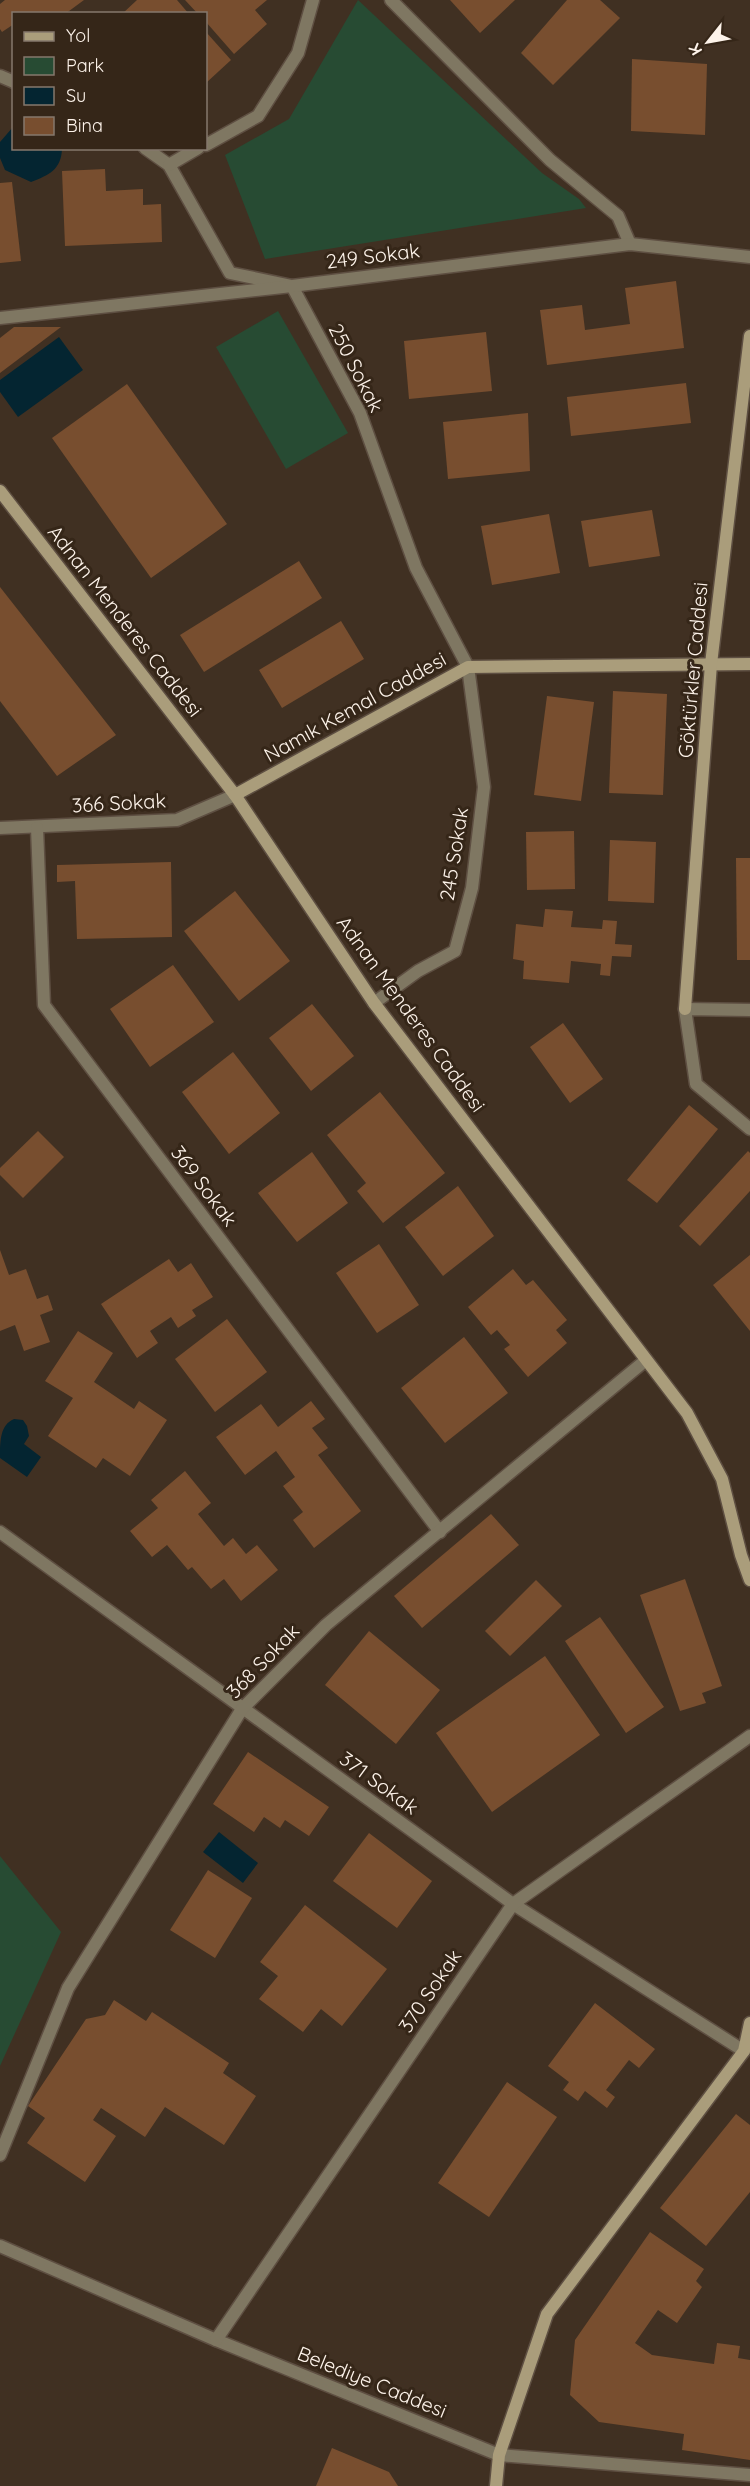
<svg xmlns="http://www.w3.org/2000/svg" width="750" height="2486" viewBox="0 0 750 2486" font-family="Quicksand,sans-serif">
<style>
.green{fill:#274b33}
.water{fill:#042531}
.building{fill:#784e2f}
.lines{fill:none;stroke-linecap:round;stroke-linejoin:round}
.street-casing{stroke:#5e4f42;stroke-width:15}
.secondary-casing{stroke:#5e4f42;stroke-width:15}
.street{stroke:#7f7762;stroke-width:12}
.secondary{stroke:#aa9d7b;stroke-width:12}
.labels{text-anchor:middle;stroke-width:6;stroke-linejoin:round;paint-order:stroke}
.street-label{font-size:20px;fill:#fdf3ea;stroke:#352618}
</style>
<rect width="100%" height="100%" fill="#403022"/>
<g class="green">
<path d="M358 0 542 173 579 199 586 208 265 259 225 155 289 119Z"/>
<path d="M278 311 348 433 286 469 216 347Z"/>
<path d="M0 1856 61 1932 0 2066Z"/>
</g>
<g class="water">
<path d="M13 127 14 148 62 149C61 170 49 175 31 182L5 170 0 158V142Z"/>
<path d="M59 337 83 370 18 417 0 392V380Z"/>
<path d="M14 1419 23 1420 27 1426 29 1436 24 1444 41 1457 27 1477 0 1458C0 1441 0 1425 14 1419Z"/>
<path d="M219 1832 258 1863 243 1883 203 1852Z"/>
</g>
<g class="building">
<path d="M5 0H84L65 14H14V24L2 32 0 29V4Z"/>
<path d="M137 0H177L189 14H122Z"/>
<path d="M185 0H267L255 10 267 24 234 54 206 22V14H198Z"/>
<path d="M450 0H515L480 33Z"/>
<path d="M567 0H600L620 18 553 85 521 53Z"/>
<path d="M206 32 231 60 206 83Z"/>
<path d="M632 59 707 64 705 135 631 131Z"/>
<path d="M105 169 106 191 143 189V205L161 204 162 242 65 246 62 171Z"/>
<path d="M12 182 21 261 0 263V183Z"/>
<path d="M676 281 684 348 547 365 540 310 582 305 585 330 630 324 625 288Z"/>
<path d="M14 327H61L0 373V338Z"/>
<path d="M486 332 492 391 409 399 404 341Z"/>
<path d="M686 383 691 423 571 436 567 397Z"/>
<path d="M127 384 227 524 151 578 52 438Z"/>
<path d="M528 413 530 471 448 479 443 422Z"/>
<path d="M652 510 660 556 589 567 581 521Z"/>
<path d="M549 514 560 573 492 585 481 526Z"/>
<path d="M299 561 322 598 204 672 180 635Z"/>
<path d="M0 587 116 735 57 776 0 701Z"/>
<path d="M341 621 364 659 282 708 259 670Z"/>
<path d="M613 691 667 694 663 795 609 793Z"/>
<path d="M547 696 594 702 581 801 534 795Z"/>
<path d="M574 831 575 889 527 890 526 832Z"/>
<path d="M610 840 656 842 654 903 608 901Z"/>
<path d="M736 858H750V960H737Z"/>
<path d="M171 862 172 937 77 939 75 881 57 882V865Z"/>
<path d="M235 891 290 961 239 1001 184 931Z"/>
<path d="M545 909 573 911 571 927 602 929 603 920 617 921 615 944 632 945 631 957 612 956 610 976 600 975 601 964 571 961 569 983 523 979 524 961 513 959 516 924 543 927Z"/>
<path d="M173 965 214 1022 150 1067 110 1009Z"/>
<path d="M312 1004 354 1056 311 1091 269 1038Z"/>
<path d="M563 1023 603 1079 570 1103 530 1047Z"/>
<path d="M233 1052 280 1113 229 1154 182 1092Z"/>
<path d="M380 1092 445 1173 383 1223 357 1191 366 1183 327 1135Z"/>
<path d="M689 1105 718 1129 657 1203 627 1180Z"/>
<path d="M38 1131 64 1157 23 1198 0 1175V1168Z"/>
<path d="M748 1151 750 1153V1191L700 1246 679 1226Z"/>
<path d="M312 1152 348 1203 297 1242 258 1193Z"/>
<path d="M458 1186 494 1236 443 1276 405 1227Z"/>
<path d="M379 1244 419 1305 377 1333 336 1273Z"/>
<path d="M0 1250 9 1275 26 1269 37 1299 48 1295 53 1310 40 1315 50 1342 24 1351 15 1325 0 1331Z"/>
<path d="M750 1255V1331L713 1285Z"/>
<path d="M169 1259 178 1272 191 1263 213 1297 192 1310 196 1316 178 1328 171 1317 150 1331 158 1343 137 1358 101 1304Z"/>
<path d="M513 1269 526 1285 533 1280 567 1320 556 1330 567 1343 528 1377 504 1349 510 1345 497 1330 491 1335 468 1307Z"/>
<path d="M227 1319 267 1372 215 1412 175 1359Z"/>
<path d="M78 1331 113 1353 94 1382 134 1409 139 1401 167 1420 130 1476 103 1458 96 1468 48 1436 73 1398 45 1381Z"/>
<path d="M464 1337 508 1393 445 1443 401 1388Z"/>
<path d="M311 1401 325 1419 312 1428 328 1448 318 1455 361 1511 314 1548 293 1520 303 1512 283 1486 295 1477 276 1451 245 1475 216 1437 261 1404 278 1427Z"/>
<path d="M185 1471 211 1503 198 1514 224 1546 233 1538 246 1554 257 1545 278 1570 241 1601 224 1579 211 1589 192 1567 188 1570 167 1545 152 1557 130 1531 158 1508 151 1500Z"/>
<path d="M491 1514 519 1545 422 1628 394 1596Z"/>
<path d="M685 1579 722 1686 702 1693 706 1703 680 1711 640 1595Z"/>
<path d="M536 1580 562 1606 510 1656 485 1631Z"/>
<path d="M600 1617 664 1707 626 1733 565 1641Z"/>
<path d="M369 1631 440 1690 396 1744 325 1685Z"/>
<path d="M545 1656 600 1735 492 1812 436 1733Z"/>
<path d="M248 1752 329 1807 309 1836 285 1820 280 1828 264 1817 254 1832 213 1804Z"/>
<path d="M369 1833 432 1881 397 1928 333 1881Z"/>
<path d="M208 1870 252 1898 215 1958 170 1930Z"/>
<path d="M305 1905 387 1969 342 2026 321 2009 303 2032 259 1999 278 1976 260 1962Z"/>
<path d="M114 2000 146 2021 152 2012 229 2063 223 2073 256 2096 224 2145 165 2107 145 2137 101 2108 93 2120 116 2136 85 2182 27 2143 45 2118 28 2106 86 2019 105 2015Z"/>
<path d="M595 2003 655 2049 639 2068 629 2060 606 2090 615 2097 607 2108 585 2091 578 2101 563 2090 569 2082 548 2066Z"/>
<path d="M507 2082 557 2117 489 2217 438 2183Z"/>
<path d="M736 2114 750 2125V2192L706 2246 660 2208Z"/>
<path d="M650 2232 704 2269 696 2281 702 2287 677 2323 658 2310 635 2343 652 2355 714 2364 717 2343 740 2346 738 2358 750 2360V2460L682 2450 684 2434 599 2422 570 2395 575 2340Z"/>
<path d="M332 2448 389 2472 398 2486H316Z"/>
</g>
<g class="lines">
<g class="street-casing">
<g id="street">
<path d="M391 0 550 160 618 216 630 244"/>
<path d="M0 76 14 82"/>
<path d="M206 145 258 116 298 53 313 0"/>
<path d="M145 148 169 165 230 273 292 286 360 413 416 568 468 667 484 787 472 888 455 951 418 971 374 1003"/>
<path d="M169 165 198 148"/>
<path d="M0 318 292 286 630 244 750 257"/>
<path d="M0 828 177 820 235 795"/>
<path d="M37 828 44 1005 440 1532"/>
<path d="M750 1010 685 1009 696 1084 750 1129"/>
<path d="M0 1532 513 1904 744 2051"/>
<path d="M0 2155 68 1988 242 1709 326 1625 646 1360"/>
<path d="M0 2246 216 2340 499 2455 750 2475"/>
<path d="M216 2340 513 1904 750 1736"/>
</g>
</g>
<g class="secondary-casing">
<g id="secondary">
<path d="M0 491 235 795 374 1003 687 1413 722 1479 741 1555 750 1580"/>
<path d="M235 795 468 667 750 664"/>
<path d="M685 1009 711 664 750 336"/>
<path d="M496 2486 499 2455 547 2314 744 2051 750 2023"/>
</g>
</g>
<use href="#street" class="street"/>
<use href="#secondary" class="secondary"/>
</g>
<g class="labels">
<g class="street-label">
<text transform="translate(373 256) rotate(-7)" y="7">249 Sokak</text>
<text transform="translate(356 368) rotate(63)" y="7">250 Sokak</text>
<text transform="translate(125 621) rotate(52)" y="7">Adnan Menderes Caddesi</text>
<text transform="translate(693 670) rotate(-85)" y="7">Göktürkler Caddesi</text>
<text transform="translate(355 707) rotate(-29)" y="7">Namık Kemal Caddesi</text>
<text transform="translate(119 803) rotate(-3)" y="7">366 Sokak</text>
<text transform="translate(454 854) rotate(-81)" y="7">245 Sokak</text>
<text transform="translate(411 1014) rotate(54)" y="7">Adnan Menderes Caddesi</text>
<text transform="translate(204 1186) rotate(53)" y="7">369 Sokak</text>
<text transform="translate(263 1661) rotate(-46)" y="7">368 Sokak</text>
<text transform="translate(379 1783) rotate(36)" y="7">371 Sokak</text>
<text transform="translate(430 1991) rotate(-56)" y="7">370 Sokak</text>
<text transform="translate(372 2382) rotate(22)" y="7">Belediye Caddesi</text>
</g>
</g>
<rect x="12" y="12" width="195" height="138" fill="#352618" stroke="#85786c" stroke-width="1.5"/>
<rect x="24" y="32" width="30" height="9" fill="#aa9d7b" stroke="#85786c" stroke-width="1.5"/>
<text x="66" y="42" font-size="18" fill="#fdf3ea">Yol</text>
<rect x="24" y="57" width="30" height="18" fill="#274b33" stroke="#85786c" stroke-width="1.5"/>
<text x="66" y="72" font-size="18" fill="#fdf3ea">Park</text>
<rect x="24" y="87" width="30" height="18" fill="#042531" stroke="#85786c" stroke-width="1.5"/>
<text x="66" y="102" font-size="18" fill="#fdf3ea">Su</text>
<rect x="24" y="117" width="30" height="18" fill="#784e2f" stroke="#85786c" stroke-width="1.5"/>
<text x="66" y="132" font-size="18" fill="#fdf3ea">Bina</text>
<g transform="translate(708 42) rotate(239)" stroke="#352618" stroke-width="4.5" paint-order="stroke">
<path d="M0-4.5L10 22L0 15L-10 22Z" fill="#fdf3ea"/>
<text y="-9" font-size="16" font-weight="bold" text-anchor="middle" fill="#fdf3ea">K</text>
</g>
</svg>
